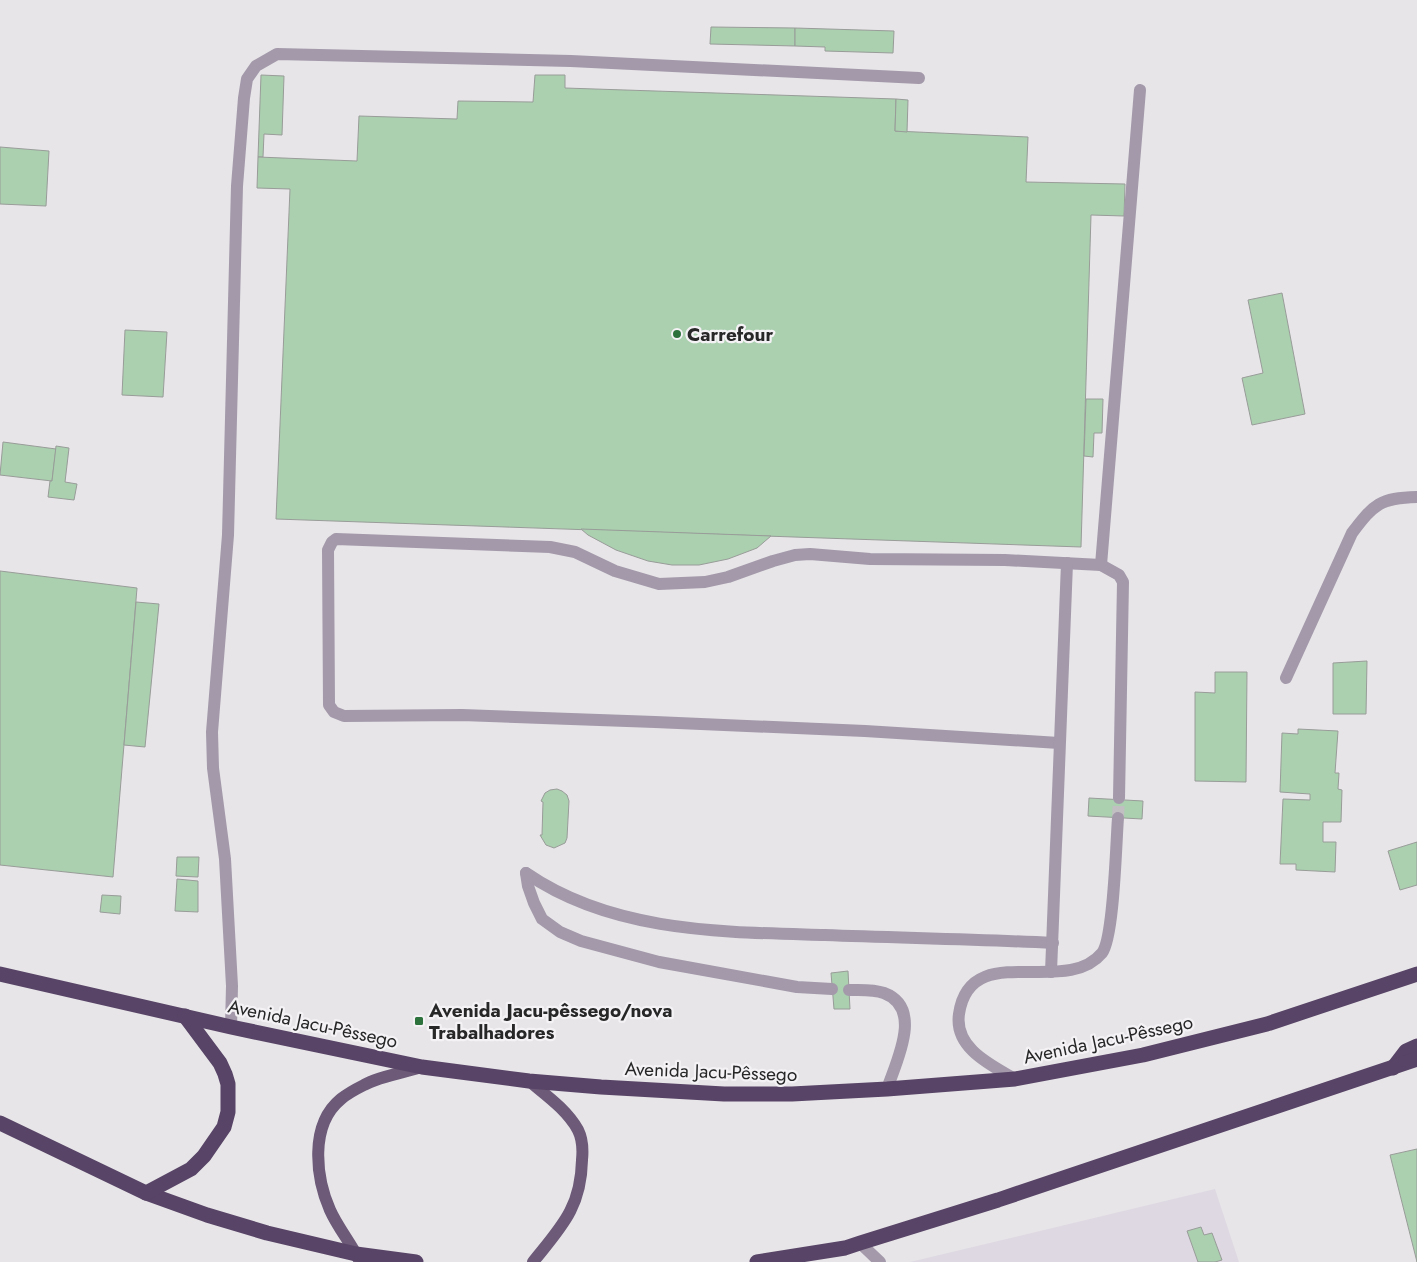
<svg xmlns="http://www.w3.org/2000/svg" width="1417" height="1262" viewBox="0 0 1417 1262" font-family="Jost,sans-serif">
<style>
.built{fill:#ded8e2}
.building{fill:#aad0af;stroke:#999c99}
.lines{fill:none;stroke-linecap:round;stroke-linejoin:round}
.minor-tunnel{stroke:#c1bfc2;stroke-width:12;stroke-dasharray:12 6;stroke-linecap:butt}
.minor{stroke:#a399aa;stroke-width:12}
.major{stroke:#6c5a78;stroke-width:12}
.highway{stroke:#584466;stroke-width:15}
.poi-dot{fill:#2d713c;stroke:#f4f2f5;stroke-width:2}
.labels{text-anchor:middle;stroke-width:4.5;stroke-linejoin:round;paint-order:stroke}
.poi-label{font-size:19px;font-weight:bold;fill:#272728;stroke:#f4f2f5;text-anchor:start}
.street-label{font-size:19px;fill:#272728;stroke:#f4f2f5}
</style>
<rect width="100%" height="100%" fill="#e7e5e8"/>
<path class="built" d="M1215 1189 1239 1262H910Z"/>
<g class="building">
<path d="M711 27 795 28V46L710 44Z"/>
<path d="M795 28 894 31 893 53 825 51V47L795 46Z"/>
<path d="M261 75 284 76 282 135 264 134 263 157H258Z"/>
<path d="M535 75H565V88L896 99 895 131 1028 137 1026 182 1125 184 1124 216 1091 215 1081 547 276 519 290 189 257 188 258 157 357 161 359 116 457 119 458 101 533 102Z"/>
<path d="M896 99 908 100 907 132 895 131Z"/>
<path d="M0 147 49 151 46 206 0 204Z"/>
<path d="M1282 293 1305 414 1252 425 1242 378 1263 373 1248 300Z"/>
<path d="M125 330 167 332 163 397 122 395Z"/>
<path d="M1086 399H1103L1102 433H1094L1093 457 1084 456Z"/>
<path d="M3 442 56 449 52 481 0 475Z"/>
<path d="M56 446 69 448 65 482 77 484 74 500 48 497 50 481H52Z"/>
<path d="M581 529 771 536 757 548 728 559 699 565H672L648 561 616 550 588 535Z"/>
<path d="M0 571 137 588 113 877 0 865Z"/>
<path d="M136 602 159 604 145 747 124 745Z"/>
<path d="M1367 661 1366 714H1333V663Z"/>
<path d="M1215 672H1247L1246 782 1195 781V692L1215 693Z"/>
<path d="M1298 729 1338 731 1335 773H1339L1338 789 1342 790 1341 822H1323V842H1336L1335 872 1296 870V864H1280L1283 799 1310 800V794L1280 792 1282 733 1298 734Z"/>
<path d="M557 789 562 791 567 795 569 801 567 838 565 843 554 848 546 845 540 835H542L543 802 541 801 545 793 550 790Z"/>
<path d="M1089 798 1143 801 1142 819 1088 816Z"/>
<path d="M1417 842V885L1400 890 1388 851Z"/>
<path d="M177 857H199L198 877 176 876Z"/>
<path d="M177 879 198 881V912L175 911Z"/>
<path d="M102 895 121 896 120 914 100 912Z"/>
<path d="M848 971 850 1009H834L831 973Z"/>
<path d="M1417 1149V1262L1390 1155Z"/>
<path d="M1201 1227 1204 1235 1212 1233 1222 1260 1215 1262H1198L1187 1231Z"/>
</g>
<g class="lines">
<path class="minor-tunnel" d="M1118 818 1119 798"/>
<g class="minor">
<path d="M1101 565 1140 90"/>
<path d="M1286 678 1352 533C1374 504 1380 498 1417 497"/>
<path d="M1059 743 865 731 655 722 462 715 344 716 334 712 329 705 328 550 332 542 336 539 550 547 575 552 615 571 659 584 705 582 728 577 773 561 795 555 810 554 870 559 1005 560 1101 565 1119 575 1123 582 1119 798"/>
<path d="M526 873C613 933 724 932 825 935 901 938 977 939 1053 943"/>
<path d="M526 873 528 886 534 903 542 919 560 932 581 941 659 962 797 987 832 989"/>
<path d="M1051 972 1067 563"/>
<path d="M849 990C860 990 873 989 884 993 924 1008 896 1062 887 1089"/>
<path d="M231 1027 232 986 225 859 213 768 212 732 228 535 237 186 244 98 247 79 256 66 277 54 571 61 919 78"/>
<path d="M1015 1079C991 1065 954 1048 959 1014 970 938 1065 998 1102 953 1114 938 1116 842 1118 818"/>
<path d="M860 1243 880 1262"/>
</g>
<g class="major">
<path d="M529 1081C547 1096 567 1110 578 1130 583 1140 583 1150 582 1160 581 1208 561 1227 533 1262"/>
<path d="M359 1260C351 1243 338 1228 330 1210 316 1178 309 1125 341 1099 347 1094 356 1089 364 1085 378 1077 405 1072 422 1067"/>
</g>
<g class="highway">
<path d="M0 974 231 1027 422 1067 529 1081 601 1087 724 1094H792L887 1089 1015 1079 1143 1055 1267 1024 1417 974"/>
<path d="M1393 1068 1406 1051 1417 1046"/>
<path d="M0 1123 146 1193 207 1215 267 1233 356 1254 416 1262"/>
<path d="M146 1193 191 1169 204 1156 224 1127 228 1112V1084L225 1074 220 1063 185 1016"/>
<path d="M757 1262 845 1248 860 1243 998 1200 1417 1059"/>
</g>
</g>
<g class="poi-dot">
<circle cx="677" cy="334" r="5"/>
<rect x="414" y="1016" width="10" height="10" rx="2.5"/>
</g>
<g class="labels">
<g class="poi-label">
<text x="687" y="341">Carrefour</text>
<text x="429" y="1017">Avenida Jacu-pêssego/nova<tspan x="429" dy="22">Trabalhadores</tspan></text>
</g>
<g class="street-label">
<text transform="translate(313 1023) rotate(12)" y="7">Avenida Jacu-Pêssego</text>
<text transform="translate(1108 1039) rotate(-12)" y="7">Avenida Jacu-Pêssego</text>
<text transform="translate(711 1071) rotate(2)" y="7">Avenida Jacu-Pêssego</text>
</g>
</g>
</svg>
